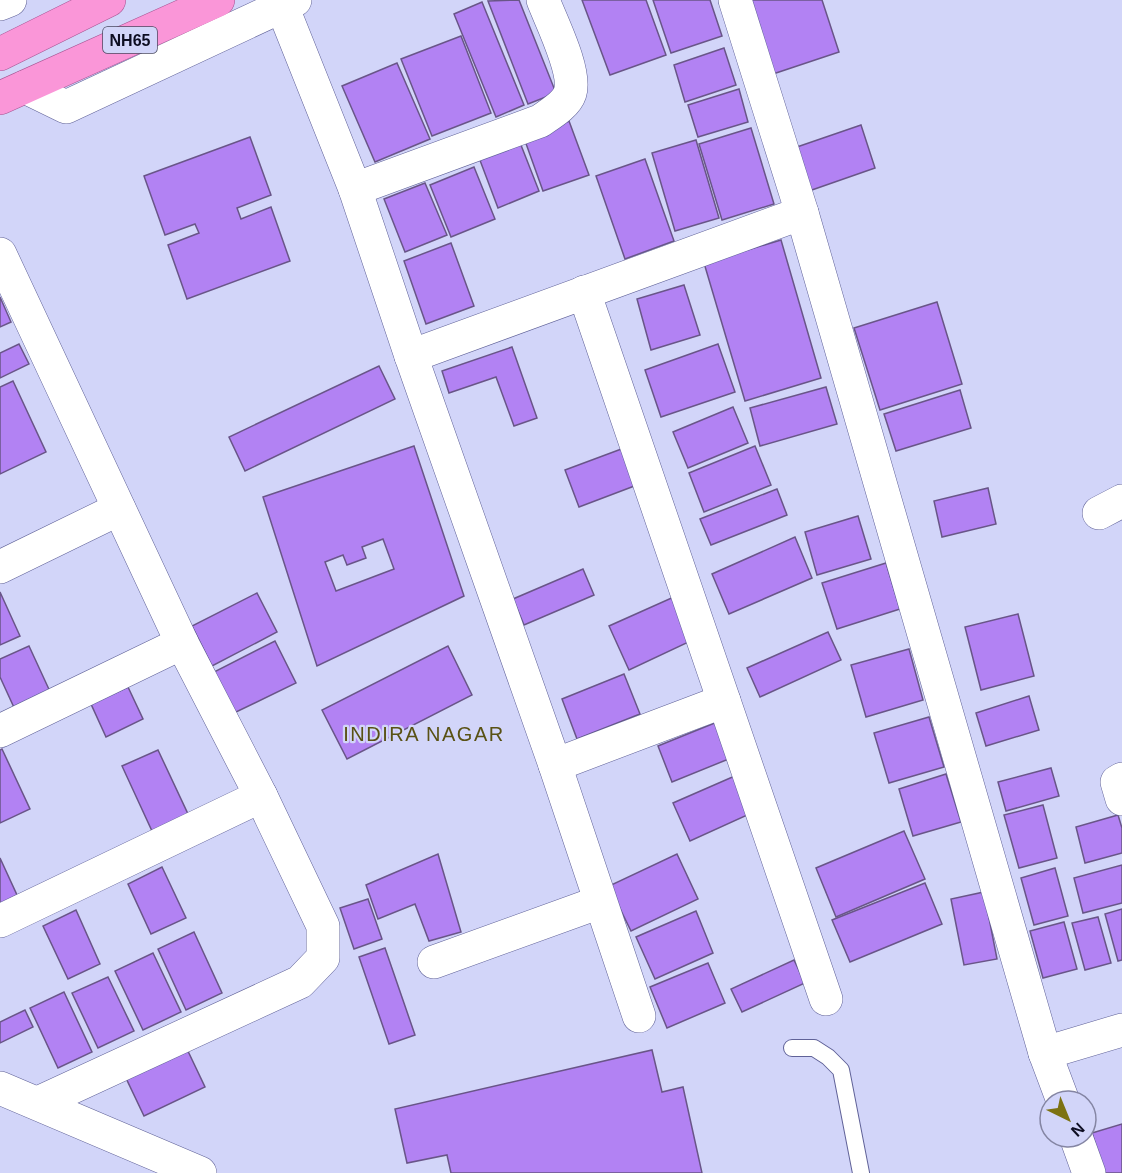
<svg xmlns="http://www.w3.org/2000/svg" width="1122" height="1173" viewBox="0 0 1122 1173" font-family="Arial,sans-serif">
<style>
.building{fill:#b282f3;stroke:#695588;stroke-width:1.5;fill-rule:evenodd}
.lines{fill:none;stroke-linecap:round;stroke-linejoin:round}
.service-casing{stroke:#606298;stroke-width:18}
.minor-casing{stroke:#606298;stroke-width:34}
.tertiary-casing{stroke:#606298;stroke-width:34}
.trunk-casing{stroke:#a65592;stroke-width:34}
.service{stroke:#fff;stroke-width:16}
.minor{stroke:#fff;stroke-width:33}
.tertiary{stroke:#fff;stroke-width:33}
.trunk{stroke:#fa96d8;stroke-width:33}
.labels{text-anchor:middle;stroke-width:4.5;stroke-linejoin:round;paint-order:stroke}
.shield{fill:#d2d5f9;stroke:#494a62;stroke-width:1.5}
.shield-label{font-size:16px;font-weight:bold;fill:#0e0e22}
.neighbourhood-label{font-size:20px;letter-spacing:1.5px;fill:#595114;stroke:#d2d5f9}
</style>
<rect width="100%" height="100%" fill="#d2d5f9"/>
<g class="building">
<path d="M519 0 556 93 528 104 488 1Z"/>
<path d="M582 0H646L666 55 610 75Z"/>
<path d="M653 0H710L722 36 671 53Z"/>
<path d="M749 0H822L839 52 773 74Z"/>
<path d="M482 2 524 105 496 117 454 14Z"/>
<path d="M461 36 491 113 432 136 401 59Z"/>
<path d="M724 48 736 85 685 102 674 65Z"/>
<path d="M397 63 430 139 375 162 342 86Z"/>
<path d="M739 89 748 122 698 137 688 105Z"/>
<path d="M569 121 589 175 543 191 524 138Z"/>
<path d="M861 125 875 168 809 191 794 148Z"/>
<path d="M751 128 774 204 722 220 699 144Z"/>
<path d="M250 137 271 195 237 208 241 219 271 207 290 261 187 299 168 245 199 233 195 224 165 235 144 176Z"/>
<path d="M519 140 539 191 498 208 478 155Z"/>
<path d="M696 140 719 218 675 231 652 153Z"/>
<path d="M645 159 674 241 625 259 596 176Z"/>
<path d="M474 167 495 219 451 237 430 185Z"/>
<path d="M425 183 447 235 405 252 384 199Z"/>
<path d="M781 240 821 378 745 401 704 263Z"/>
<path d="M451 243 474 306 426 324 404 261Z"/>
<path d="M684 285 700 335 651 350 637 299Z"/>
<path d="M0 297 11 322 0 327Z"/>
<path d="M937 302 962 384 880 410 854 328Z"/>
<path d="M19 344 29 364 0 378V353Z"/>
<path d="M718 344 735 392 661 417 645 370Z"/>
<path d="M512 347 537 418 514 426 496 377 449 393 442 371Z"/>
<path d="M379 366 395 399 245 471 229 437Z"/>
<path d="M13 381 46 452 0 474V387Z"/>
<path d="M826 387 837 424 760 446 750 408Z"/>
<path d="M960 390 971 428 896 451 884 414Z"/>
<path d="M733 407 748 443 688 468 673 432Z"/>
<path d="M414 446 464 596 317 666 263 497ZM383 539 394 569 336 591 325 562 343 555 347 565 366 558 362 547Z"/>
<path d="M755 446 771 485 704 512 689 473Z"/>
<path d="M624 448 637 485 579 507 565 470Z"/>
<path d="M988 488 996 524 942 537 934 501Z"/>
<path d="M777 489 787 515 711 545 700 519Z"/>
<path d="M858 516 871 559 817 575 805 532Z"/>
<path d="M795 537 812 578 729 614 712 574Z"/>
<path d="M886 563 900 609 837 629 822 583Z"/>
<path d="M583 569 594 595 524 625 513 599Z"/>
<path d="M0 592 20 636 0 645Z"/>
<path d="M257 593 277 632 212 666 192 626Z"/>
<path d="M676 596 695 639 629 670 609 626Z"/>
<path d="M1018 614 1034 676 981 690 965 627Z"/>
<path d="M828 632 841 660 760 697 747 668Z"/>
<path d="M275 641 296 683 234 713 214 672Z"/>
<path d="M29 646 53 698 17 714 0 677V659Z"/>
<path d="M448 646 472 695 347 759 322 710Z"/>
<path d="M909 649 923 700 866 717 851 665Z"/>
<path d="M624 674 640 714 577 739 562 699Z"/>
<path d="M128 687 143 719 106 737 91 704Z"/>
<path d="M1029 696 1039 730 986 746 976 713Z"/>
<path d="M929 717 944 767 889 783 874 733Z"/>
<path d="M722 720 736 756 672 782 658 746Z"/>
<path d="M2 749 30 809 0 823V750Z"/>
<path d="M158 750 188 814 152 831 122 766Z"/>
<path d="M1051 768 1059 796 1006 811 998 782Z"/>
<path d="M946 774 961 822 913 836 899 789Z"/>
<path d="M737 775 754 812 690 841 673 803Z"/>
<path d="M1043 805 1057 858 1019 868 1004 815Z"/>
<path d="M1118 815 1122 828V853L1085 863 1076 827Z"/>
<path d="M904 831 925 879 836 917 816 868Z"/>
<path d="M438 854 461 932 429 941 415 904 378 919 366 885Z"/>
<path d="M677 854 698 899 631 931 609 886Z"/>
<path d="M0 858 17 895 0 904Z"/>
<path d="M1122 865V903L1083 913 1074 878Z"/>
<path d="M162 867 186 918 151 934 128 884Z"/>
<path d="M1055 868 1068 916 1034 925 1021 878Z"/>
<path d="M925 883 942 924 850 962 832 920Z"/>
<path d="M984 892 997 959 964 965 951 899Z"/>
<path d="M368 899 382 939 354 949 340 908Z"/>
<path d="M1122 909V960L1118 961 1105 914Z"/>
<path d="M76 910 100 964 68 979 43 926Z"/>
<path d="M696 911 713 953 655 979 636 937Z"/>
<path d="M1098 917 1111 963 1085 970 1072 923Z"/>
<path d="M1064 922 1077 969 1043 978 1030 931Z"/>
<path d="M194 932 222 993 186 1010 158 949Z"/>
<path d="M385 948 415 1035 389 1044 359 957Z"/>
<path d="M153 953 181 1012 143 1030 115 971Z"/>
<path d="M794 960 805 983 742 1012 731 989Z"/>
<path d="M708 963 725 1003 667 1028 650 987Z"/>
<path d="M108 977 134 1031 98 1048 72 993Z"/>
<path d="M64 992 92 1052 58 1068 30 1008Z"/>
<path d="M25 1010 33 1027 0 1043V1022Z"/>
<path d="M186 1047 205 1087 144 1116 125 1076Z"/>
<path d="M652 1050 662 1092 683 1087 702 1173H451L447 1155 407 1163 395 1109Z"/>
<path d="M1122 1124V1173H1104L1092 1133Z"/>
</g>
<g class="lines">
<g class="service-casing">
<path id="service" d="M792 1048H814L828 1057 841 1070 861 1173"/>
</g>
<g class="minor-casing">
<g id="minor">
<path d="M735 0 802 213 1045 1053 1063 1101"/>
<path d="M282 6 355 189 411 356 555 765 639 1016"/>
<path d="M355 189 540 121C550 114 566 105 570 93 577 72 551 21 543 0"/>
<path d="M0 254 182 643 261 796 0 921"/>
<path d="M584 292 826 999"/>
<path d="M411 356 802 213"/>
<path d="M1099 513 1122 501"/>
<path d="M0 567 119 509"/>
<path d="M0 731 182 643"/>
<path d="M555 765 724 701"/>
<path d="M1122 779 1117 782 1122 799"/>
<path d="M434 962 600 902"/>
<path d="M1045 1053 1122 1030"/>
<path d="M38 1103 300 982 323 958V926L261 796"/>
<path d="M1076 1137 1089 1173"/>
</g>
</g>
<g class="tertiary-casing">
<g id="tertiary">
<path d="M0 4 10 0"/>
<path d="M25 87 66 107 295 0"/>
<path d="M0 1088 200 1173"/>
</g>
</g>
<g class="trunk-casing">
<g id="trunk">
<path d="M0 54 109 0"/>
<path d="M0 98 218 0"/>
</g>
</g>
<use href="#service" class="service"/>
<use href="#minor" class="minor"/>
<use href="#tertiary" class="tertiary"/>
<use href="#trunk" class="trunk"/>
</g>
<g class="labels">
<rect class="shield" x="103" y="27" width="54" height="26" rx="4.5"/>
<g class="shield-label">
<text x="130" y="46">NH65</text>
</g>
<g class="neighbourhood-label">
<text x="424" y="741">INDIRA NAGAR</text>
</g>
</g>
<g transform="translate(1068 1119) rotate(137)"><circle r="28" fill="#d2d5f9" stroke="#8485a3" stroke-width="1.5"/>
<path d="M0-4.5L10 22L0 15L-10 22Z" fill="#7d7212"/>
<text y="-9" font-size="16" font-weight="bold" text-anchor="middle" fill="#0e0e22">N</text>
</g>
</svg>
